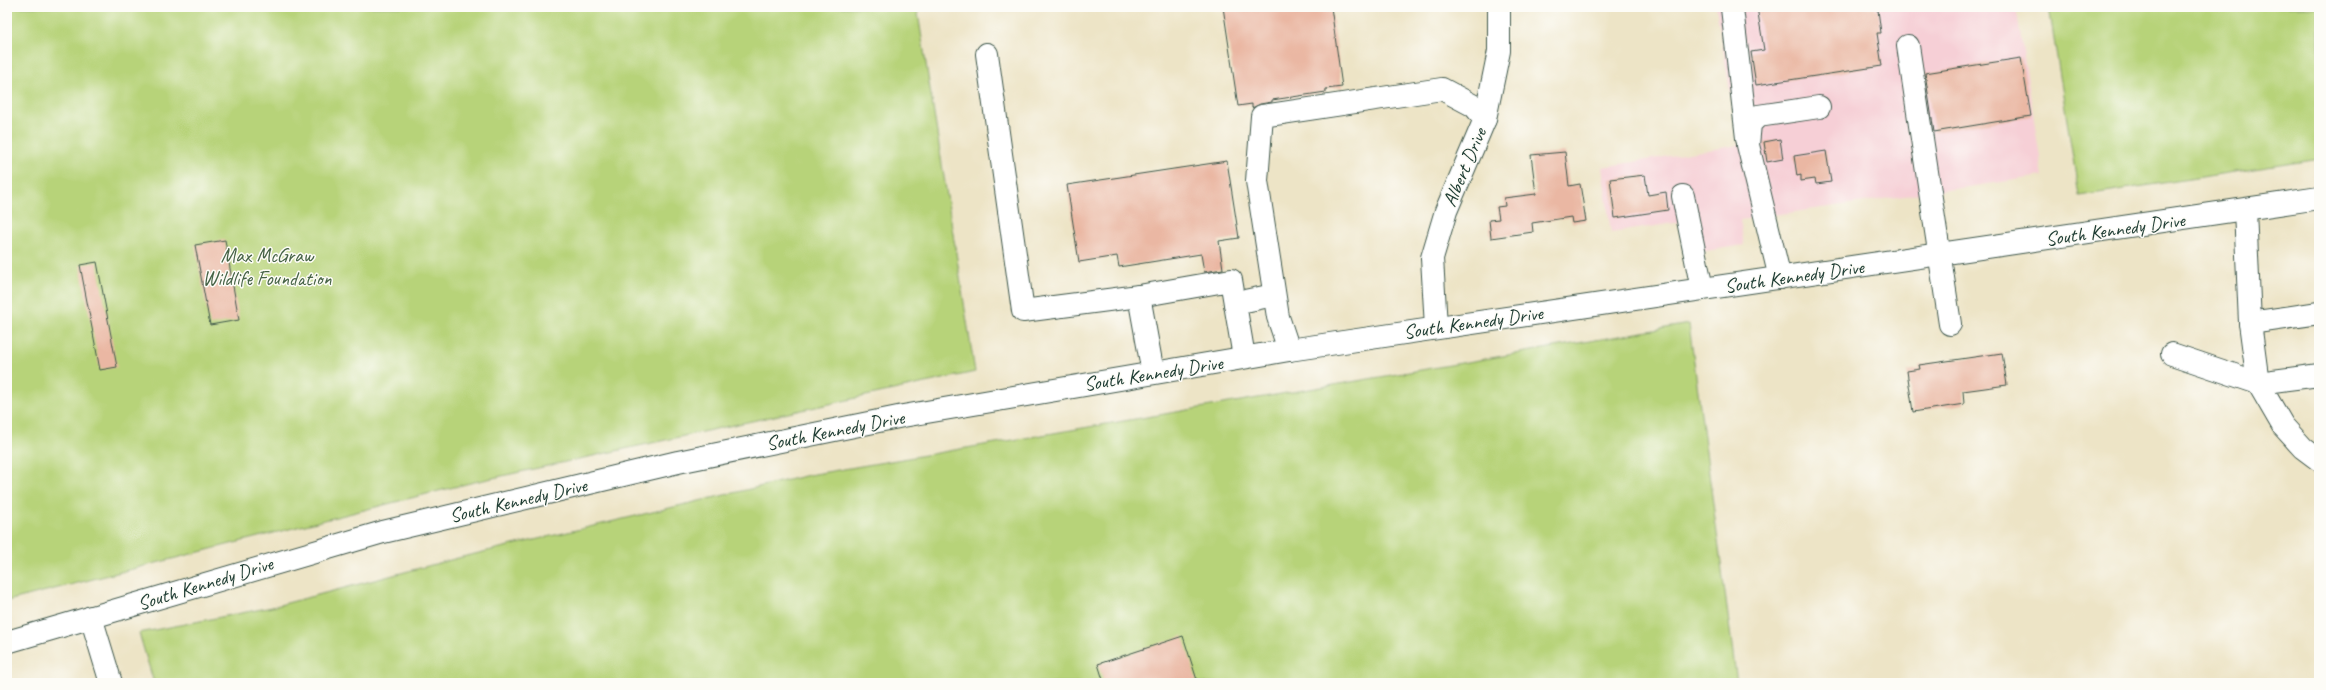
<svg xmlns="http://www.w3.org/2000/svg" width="2326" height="690" viewBox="0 0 2326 690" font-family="Caveat,sans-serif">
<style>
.built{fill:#f6cfd6}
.green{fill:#b7d379;stroke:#6b8856}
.building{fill:#eab7a3}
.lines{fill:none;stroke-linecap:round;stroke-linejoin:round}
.minor-casing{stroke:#3e564a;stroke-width:24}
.major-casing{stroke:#3e564a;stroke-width:24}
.minor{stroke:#fff;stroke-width:22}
.major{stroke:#fff;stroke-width:22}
.labels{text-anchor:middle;stroke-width:3;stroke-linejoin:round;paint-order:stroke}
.street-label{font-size:20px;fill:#1f3d34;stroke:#fdfcf7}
.park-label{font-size:20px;fill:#456245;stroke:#fdfcf7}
</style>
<rect width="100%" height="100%" fill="#fdfcf7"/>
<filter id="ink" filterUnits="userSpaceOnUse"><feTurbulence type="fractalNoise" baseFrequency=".025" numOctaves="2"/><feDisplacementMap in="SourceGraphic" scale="8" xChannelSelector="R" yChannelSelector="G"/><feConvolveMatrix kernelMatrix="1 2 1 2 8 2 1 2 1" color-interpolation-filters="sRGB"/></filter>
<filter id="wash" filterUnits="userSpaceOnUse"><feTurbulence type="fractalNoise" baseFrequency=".012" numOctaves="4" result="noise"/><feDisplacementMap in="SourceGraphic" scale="16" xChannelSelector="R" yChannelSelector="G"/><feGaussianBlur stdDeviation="0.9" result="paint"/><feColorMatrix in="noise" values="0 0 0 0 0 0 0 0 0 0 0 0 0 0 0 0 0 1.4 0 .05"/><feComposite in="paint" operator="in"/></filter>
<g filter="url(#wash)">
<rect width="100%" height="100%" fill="#ede4c6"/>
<path class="built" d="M1716 7H2016L2043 176 1740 220 1744 245 1687 254 1681 222 1611 233 1602 167 1739 145Z"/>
<g class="green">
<path d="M7 7H917L975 372 470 483 7 601Z"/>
<path d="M2049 7H2319V159L2079 196Z"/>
<path d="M1689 324 1737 683H154L139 633 272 607 458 558 809 475Z"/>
</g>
<g id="blocks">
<g class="building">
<path d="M1223 7H1331L1342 87 1326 89V92L1272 100V102L1260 104 1252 108V104L1238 106Z"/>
<path d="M1757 7H1875L1876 10H1878L1881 33H1877L1882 66 1756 85 1751 52 1764 50Z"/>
<path d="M2021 58 2031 116 1934 132 1925 73Z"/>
<path d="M1780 139 1783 159 1767 162 1764 142Z"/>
<path d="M1826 151 1831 182 1816 184 1815 179 1801 181V175L1797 176 1794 156Z"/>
<path d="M1565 152 1569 186 1580 184 1586 221 1572 223 1571 217 1532 223 1533 232 1491 238 1489 220 1499 219 1497 207 1505 206 1504 198 1536 194 1531 155Z"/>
<path d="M1227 161 1239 238 1219 241 1223 269 1204 272 1201 254 1119 267 1117 256 1079 262 1067 185Z"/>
<path d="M1645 175 1648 195 1666 192 1668 210 1615 218 1610 179Z"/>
<path d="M225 240 239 320 210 325 195 245Z"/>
<path d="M97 262 117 367 100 370 80 265Z"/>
<path d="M2002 353 2007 385 1963 391 1964 404 1913 412 1907 371 1920 369 1919 365Z"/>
<path d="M1183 636 1197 680 1189 683H1104L1098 664Z"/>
</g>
</g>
</g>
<g filter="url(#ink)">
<use href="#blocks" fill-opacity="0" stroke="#3e564a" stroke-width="1"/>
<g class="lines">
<g class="minor-casing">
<g id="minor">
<path d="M1732 8 1747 138"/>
<path d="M1908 46 1950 324"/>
<path d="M987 54 1023 311 1139 296"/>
<path d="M1683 196 1702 289"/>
<path d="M2245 210 2250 323 2258 383 2283 426 2303 448 2319 460"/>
<path d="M1780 278 1748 145 1750 124 1758 116 1819 107"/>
<path d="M1235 303 1274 295"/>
<path d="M2250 323 2319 313"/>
<path d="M1436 327 1432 258 1446 211 1485 119 1499 51V7"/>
<path d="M1289 350 1278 317 1257 181 1262 116 1442 89 1474 106 1485 119"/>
<path d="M2172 354 2258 383 2319 375"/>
<path d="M1153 373 1139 296 1231 280 1244 357"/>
<path d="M91 617 111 683"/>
</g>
</g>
<g class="major-casing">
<path id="major" d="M7 642 383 532 678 462 903 416 1289 350 2319 198"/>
</g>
<use href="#minor" class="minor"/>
<use href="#major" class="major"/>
</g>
</g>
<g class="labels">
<g class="street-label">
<text transform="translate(1464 167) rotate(-67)" y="7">Albert Drive</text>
<text transform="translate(2115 229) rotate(-8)" y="7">South Kennedy Drive</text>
<text transform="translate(1794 276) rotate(-8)" y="7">South Kennedy Drive</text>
<text transform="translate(1473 322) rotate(-8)" y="7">South Kennedy Drive</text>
<text transform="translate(1153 373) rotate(-9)" y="7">South Kennedy Drive</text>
<text transform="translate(835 430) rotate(-11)" y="7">South Kennedy Drive</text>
<text transform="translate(518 500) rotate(-13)" y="7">South Kennedy Drive</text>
<text transform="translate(205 583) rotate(-17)" y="7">South Kennedy Drive</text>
</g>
<g class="park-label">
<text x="267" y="262">Max McGraw<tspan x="267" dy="23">Wildlife Foundation</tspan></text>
</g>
</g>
<rect width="2326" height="690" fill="none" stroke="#fdfcf7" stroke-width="24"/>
</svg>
